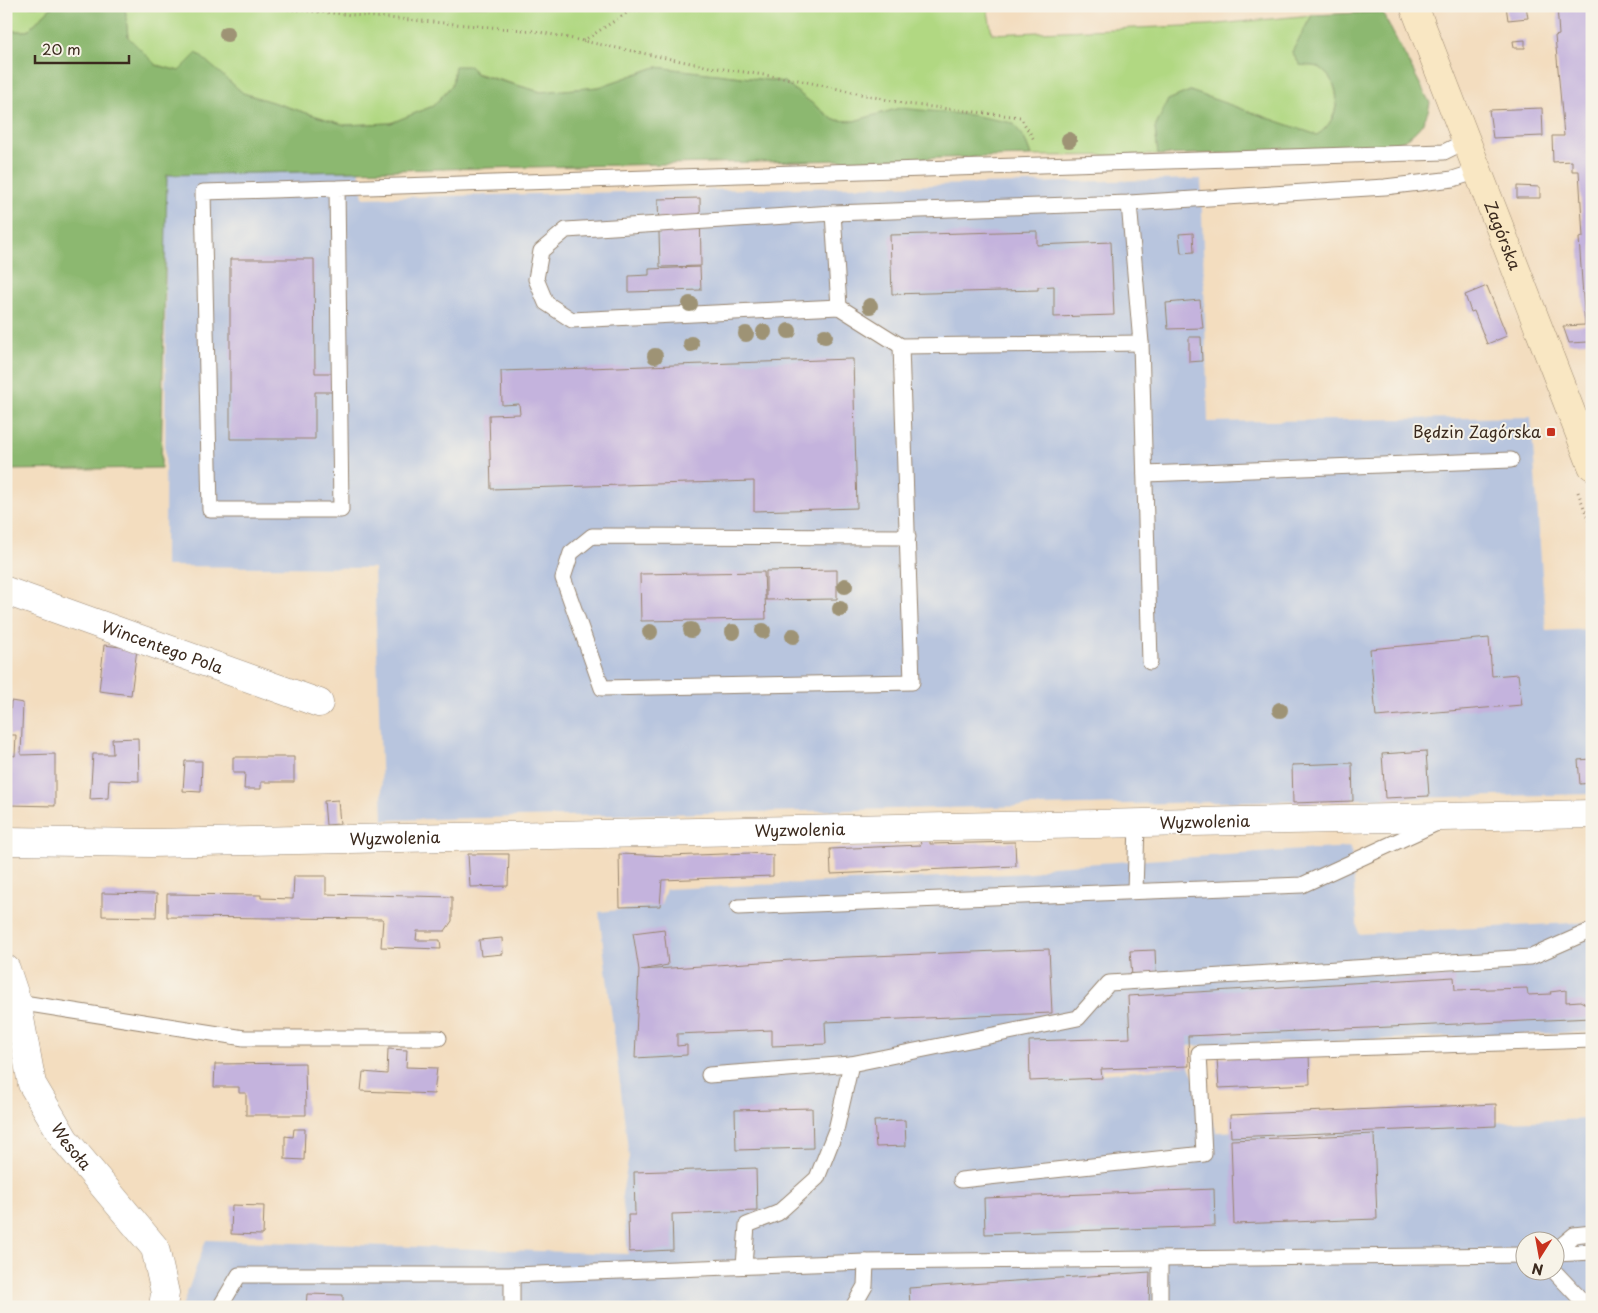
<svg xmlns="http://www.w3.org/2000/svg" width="1598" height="1313" viewBox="0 0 1598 1313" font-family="'Playpen Sans',sans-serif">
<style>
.industrial{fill:#b8c5de;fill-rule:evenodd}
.green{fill:#b1d882;stroke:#768150}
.forest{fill:#8cb870;stroke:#647147}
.building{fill:#c4b3dd}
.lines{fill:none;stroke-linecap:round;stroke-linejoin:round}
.lane-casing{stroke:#97846e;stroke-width:17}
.street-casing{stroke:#97846e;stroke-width:29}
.secondary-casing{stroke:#97846e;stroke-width:29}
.path{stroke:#97846e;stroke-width:3;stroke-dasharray:1 4;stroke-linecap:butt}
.lane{stroke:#fff;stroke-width:15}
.street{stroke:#fff;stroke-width:28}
.secondary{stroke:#f9e7c3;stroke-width:28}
.tree{fill:#9e9374}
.poi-dot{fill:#c8321e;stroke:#f7f3e8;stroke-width:2}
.labels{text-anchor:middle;stroke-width:4;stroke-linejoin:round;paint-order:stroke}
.street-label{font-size:16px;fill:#3b2a1e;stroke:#f7f3e8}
.poi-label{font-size:16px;fill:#3b2a1e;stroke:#f7f3e8;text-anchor:end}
</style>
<rect width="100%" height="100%" fill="#f7f3e8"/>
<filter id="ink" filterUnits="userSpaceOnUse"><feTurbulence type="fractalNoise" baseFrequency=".02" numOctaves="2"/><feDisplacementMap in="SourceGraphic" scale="10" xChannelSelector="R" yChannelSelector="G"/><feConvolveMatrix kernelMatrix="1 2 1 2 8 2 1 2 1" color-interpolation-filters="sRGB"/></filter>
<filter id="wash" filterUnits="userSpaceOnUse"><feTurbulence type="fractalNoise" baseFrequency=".0096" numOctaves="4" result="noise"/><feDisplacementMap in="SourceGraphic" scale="20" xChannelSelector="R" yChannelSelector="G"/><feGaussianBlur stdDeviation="1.12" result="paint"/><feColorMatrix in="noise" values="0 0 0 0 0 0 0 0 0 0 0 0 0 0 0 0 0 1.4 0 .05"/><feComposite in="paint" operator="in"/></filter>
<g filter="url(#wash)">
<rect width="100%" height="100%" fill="#f3ddbf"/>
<g class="industrial">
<path d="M359 170 363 198 1201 179 1208 422 1531 417 1546 631 1592 629V794L383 820 374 568 165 566 166 175Z"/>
<path d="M1351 847 1358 934 1592 922V1032L1188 1046 1187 1036 1100 1039 1102 1074 1189 1066 1217 1132 1592 1119V1307H182L206 1240 628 1254 622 1194 629 1157 599 912 660 906 666 889 1032 873 1052 866ZM1526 1240H1556V1270H1526Z"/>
</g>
<g class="green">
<path d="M6 6H53L27 31H6Z"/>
<path d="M125 6H987L992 34 1208 25 1312 15 1292 52 1300 65C1305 66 1315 65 1319 68 1345 84 1340 121 1317 135L1190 91 1168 100 1155 128 1158 155 1031 156 1025 140 900 108 854 121 834 120 784 82 656 67 599 87 541 92 455 67 452 85 433 106 391 123 345 125 243 93 197 54 179 71 156 65 128 37Z"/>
</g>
<g class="forest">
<path d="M53 6H125L128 37 156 65 179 71 197 53 243 93 345 125 391 123 433 106 452 85 455 66H470L476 74 541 92 599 87 656 67 784 82 834 120 854 121 900 108 971 115 1013 123 1025 140 1031 156 167 175 161 468 6 470V31H27Z"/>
<path d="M1382 12 1430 103C1425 131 1407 140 1382 149L1158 155 1155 128 1168 100 1190 91 1317 135C1341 120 1345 84 1319 68 1315 65 1305 66 1300 65L1292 52 1312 15Z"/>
</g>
<g id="blocks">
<g class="building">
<path d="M1506 6H1526L1528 18 1508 20Z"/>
<path d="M1557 6H1592V371L1588 342 1569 343 1563 326 1585 325 1579 238 1583 237 1579 171H1572V161L1553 162 1552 136H1564L1555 36 1559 35Z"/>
<path d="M1525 40V48H1514L1513 41Z"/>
<path d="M1542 108 1543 136 1493 138 1489 110Z"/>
<path d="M1517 186 1540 187V198H1517Z"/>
<path d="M700 198 701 266 660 267 658 199Z"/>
<path d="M1037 231V245L1111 242 1114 315 1054 317V286L1038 287V290L892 294 890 235Z"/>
<path d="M1193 233 1194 252 1181 253 1179 234Z"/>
<path d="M230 259H314L315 373H333L334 392H315V439H230Z"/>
<path d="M700 267 701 290 629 292V276L649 275V269Z"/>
<path d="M1487 286 1507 336 1487 344 1474 311 1471 312 1465 295Z"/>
<path d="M1200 300 1203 328 1168 329 1166 303Z"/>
<path d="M1189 337H1201L1202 361 1189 362Z"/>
<path d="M850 359H853L857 508 754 511V481L491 489 489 415 520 414 519 404 502 405 501 371Z"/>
<path d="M837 570V599L766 600V571Z"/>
<path d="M764 572 766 619 641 621 640 574Z"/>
<path d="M1489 638 1492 676 1518 674 1522 705 1376 717 1370 649Z"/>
<path d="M104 645 137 649 131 695 99 691Z"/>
<path d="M11 701 23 703 21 755 55 754V806L8 805 6 754 15 756 16 735H9Z"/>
<path d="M138 738 139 781 109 780 108 798 90 799 93 754H113L112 739Z"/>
<path d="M1426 751 1429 796 1385 798 1382 754Z"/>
<path d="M233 757H294V782H261V789H244L245 773H233Z"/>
<path d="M1592 759V783L1580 784 1578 760Z"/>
<path d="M185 761H202L201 792 183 791Z"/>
<path d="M1352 763 1353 801 1293 803 1292 765Z"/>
<path d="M338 800 340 824 326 825 324 801Z"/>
<path d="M920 840H930V844L1015 842 1016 866 831 874 830 849 921 845Z"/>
<path d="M750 853 773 855V876L662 880 660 906 620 907 619 854 670 856Z"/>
<path d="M468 854H509L508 886 470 887Z"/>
<path d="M294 876H326V894L452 897V921L445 931H417L416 940H440L441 949 381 947 383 919 167 917V894L261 895V898L293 899Z"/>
<path d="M102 893 157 894 156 917 102 916Z"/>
<path d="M664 929 668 965 641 970 822 958 1049 949 1052 1013 825 1022 826 1044 772 1046V1030L677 1034V1046L687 1045V1055L635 1058 639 970 633 933Z"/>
<path d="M502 938 503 954 481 956 479 940Z"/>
<path d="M1155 950 1156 974 1132 976 1130 951Z"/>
<path d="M1454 977 1455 990 1527 988 1528 995 1551 994 1550 992 1566 990V1002L1580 1001 1588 1005 1592 1001V1018L1188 1036 1189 1066 1101 1069 1102 1078 1030 1081 1029 1041 1130 1038 1128 996Z"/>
<path d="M388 1049 407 1050 406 1067 437 1068 434 1094 361 1091 363 1072 387 1074Z"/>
<path d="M1309 1054 1310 1084 1219 1088 1217 1058Z"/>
<path d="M305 1063 306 1115H246V1093H239V1087H214L215 1064Z"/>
<path d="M1496 1104V1126L1231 1137 1230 1115Z"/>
<path d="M812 1108 813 1148 736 1150 735 1110Z"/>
<path d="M905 1120 906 1146 876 1147 874 1121Z"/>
<path d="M294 1129H305L304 1160 285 1159V1136L293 1137Z"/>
<path d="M1374 1134 1377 1219 1234 1224 1231 1140Z"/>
<path d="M756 1168 757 1211 672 1214 673 1250 629 1252 628 1215H635L634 1172Z"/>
<path d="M1214 1189 1215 1226 985 1234 984 1198Z"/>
<path d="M232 1205 264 1206 263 1235 231 1234Z"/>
<path d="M1150 1272 1149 1307H910L909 1288Z"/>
<path d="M307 1294 343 1295V1307H306Z"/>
</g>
</g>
</g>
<g filter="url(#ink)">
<use href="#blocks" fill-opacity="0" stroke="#97846e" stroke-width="1"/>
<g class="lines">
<g class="lane-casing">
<g id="lane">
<path d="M337 188 203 192 210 510H341L337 188 1444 152 1466 141"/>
<path d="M1129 203 1141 343 1150 662"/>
<path d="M833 213 839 307"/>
<path d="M1141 343 901 346 839 307 572 320 546 303 536 279 541 251 566 230 833 213 1129 203 1385 187 1453 179 1478 171"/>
<path d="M901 346 912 682 602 688 563 578 571 553 592 536 908 537"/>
<path d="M1145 474 1511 460"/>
<path d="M1135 891 1137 823"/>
<path d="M738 907 1302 885 1437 823"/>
<path d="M17 1002 244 1038H439"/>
<path d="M709 1075 851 1064"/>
<path d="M961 1180 1204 1154 1199 1053 1592 1040"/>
<path d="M1556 1250 1574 1235 1592 1233"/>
<path d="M1556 1254 1592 1252"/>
<path d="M1160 1259V1307"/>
<path d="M744 1266 747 1225 778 1213 817 1178 836 1130 851 1064 1078 1018 1109 983 1531 957 1590 931"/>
<path d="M1553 1270 1588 1307"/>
<path d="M220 1307 239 1275H512L866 1262 1526 1255"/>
<path d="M512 1307V1275"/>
<path d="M853 1307 865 1286 866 1262"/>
</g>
</g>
<g class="street-casing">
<g id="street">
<path id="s1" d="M6 591 319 703"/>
<path id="s2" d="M6 841 151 843 1592 814"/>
<path id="s3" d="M6 969 17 1002 32 1084 65 1140 155 1248 165 1293 163 1307"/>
</g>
</g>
<g class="secondary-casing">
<g id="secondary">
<path id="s4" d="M1414 6 1592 466"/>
</g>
</g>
<g class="path">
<path d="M253 6 534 31 710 67 798 80 906 104 1020 117 1035 141"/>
<path d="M6 7 8 6"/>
<path d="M583 41 630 11 676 6"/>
<path d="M1578 492 1592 529"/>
</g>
<use href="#lane" class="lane"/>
<use href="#street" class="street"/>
<use href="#secondary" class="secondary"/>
</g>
<g class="tree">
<circle cx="227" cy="34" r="8"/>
<circle cx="1069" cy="140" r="8"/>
<circle cx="690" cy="304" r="8"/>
<circle cx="870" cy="306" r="8"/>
<circle cx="789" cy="331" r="8"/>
<circle cx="764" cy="332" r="8"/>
<circle cx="746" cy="334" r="8"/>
<circle cx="825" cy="336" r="8"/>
<circle cx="691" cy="344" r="8"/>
<circle cx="655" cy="356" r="8"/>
<circle cx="845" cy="586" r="8"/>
<circle cx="840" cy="609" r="8"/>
<circle cx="691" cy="630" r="8"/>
<circle cx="763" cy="631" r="8"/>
<circle cx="650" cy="632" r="8"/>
<circle cx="733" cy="632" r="8"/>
<circle cx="793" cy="636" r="8"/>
<circle cx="1280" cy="710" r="8"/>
</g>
</g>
<rect class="poi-dot" x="1546" y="427" width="10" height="10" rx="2.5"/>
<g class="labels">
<g class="street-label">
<text dy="6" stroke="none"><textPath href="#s4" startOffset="246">Zagórska</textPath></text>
<text dy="6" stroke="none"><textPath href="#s1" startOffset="166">Wincentego Pola</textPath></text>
<text dy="6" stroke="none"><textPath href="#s2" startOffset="1199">Wyzwolenia</textPath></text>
<text dy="6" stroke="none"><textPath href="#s2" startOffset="794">Wyzwolenia</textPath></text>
<text dy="6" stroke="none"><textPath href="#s2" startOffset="389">Wyzwolenia</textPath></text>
<text dy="6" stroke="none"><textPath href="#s3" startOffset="192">Wesoła</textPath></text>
</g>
<g class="poi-label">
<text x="1541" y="438">Będzin Zagórska</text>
</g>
</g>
<rect width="1598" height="1313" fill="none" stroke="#f7f3e8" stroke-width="25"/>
<g transform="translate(1540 1256) rotate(191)"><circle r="24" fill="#f7f3e8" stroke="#aca397"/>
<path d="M0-4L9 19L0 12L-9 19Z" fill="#c8321e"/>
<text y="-8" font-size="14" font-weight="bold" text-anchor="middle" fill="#3b2a1e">N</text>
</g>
<path d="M35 55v8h94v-8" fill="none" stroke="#3b2a1e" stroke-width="2.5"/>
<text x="42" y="55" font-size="15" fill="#3b2a1e" stroke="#f7f3e8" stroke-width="4" paint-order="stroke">20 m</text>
</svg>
